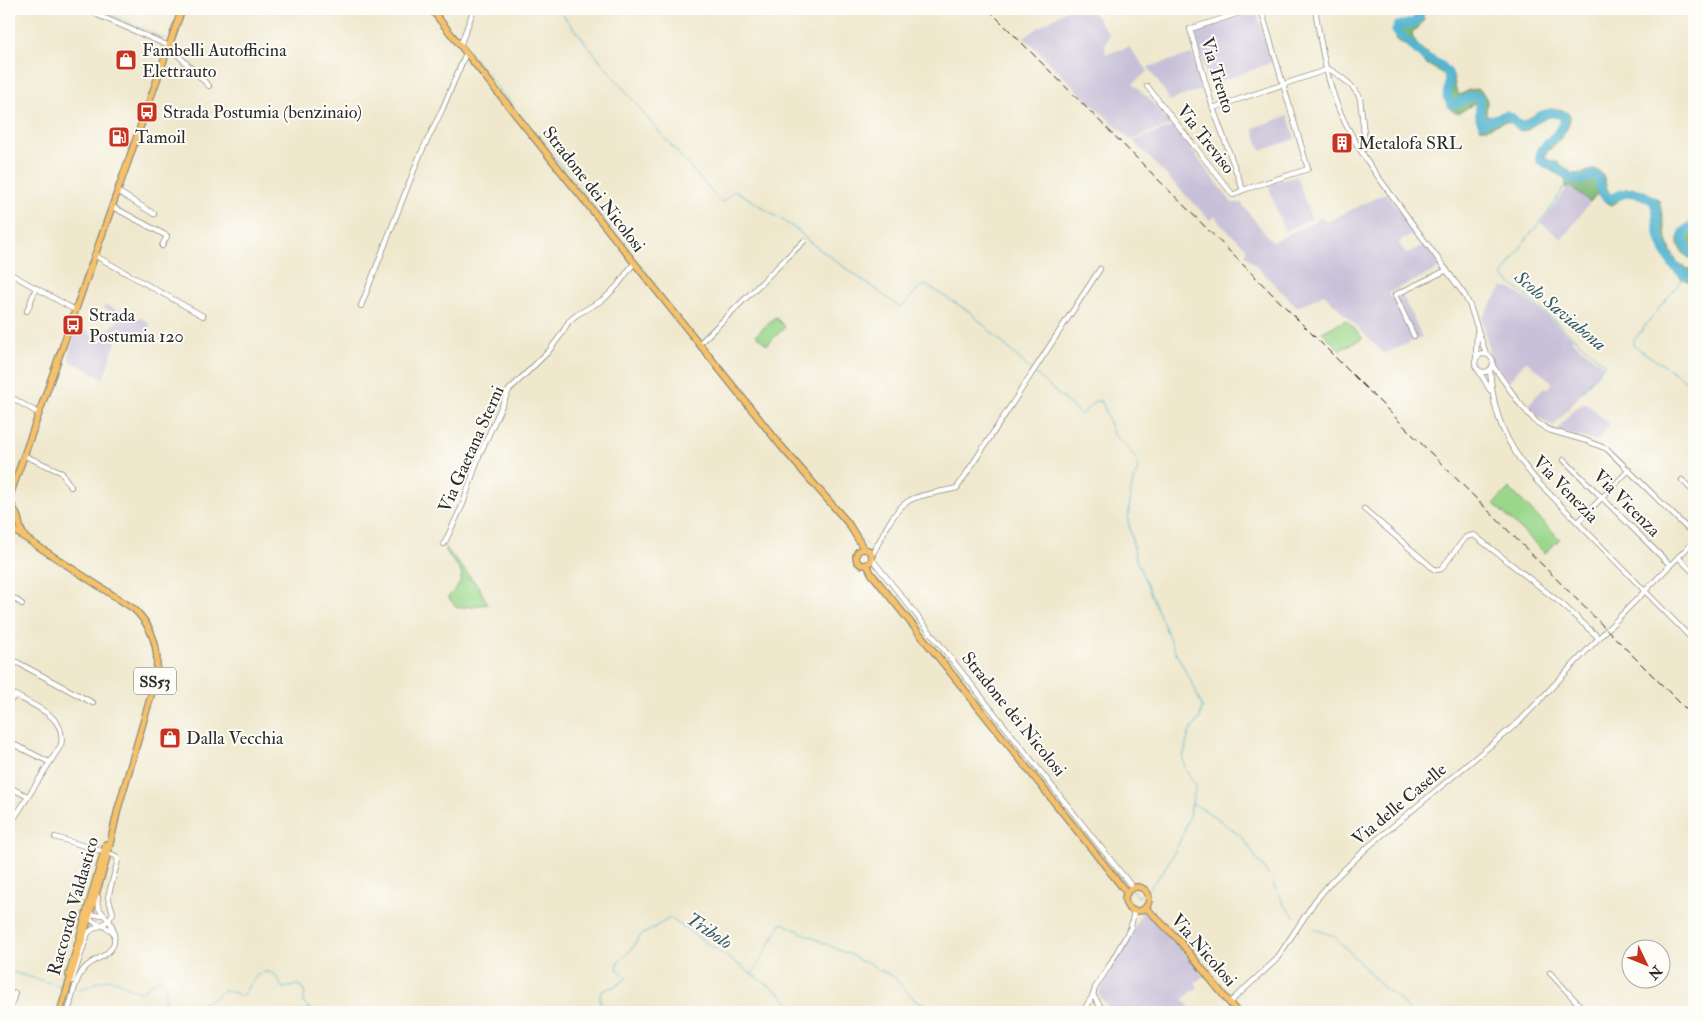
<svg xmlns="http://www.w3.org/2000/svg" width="1703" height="1021" viewBox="0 0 1703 1021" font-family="'IM FELL Double Pica',serif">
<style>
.industrial{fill:#c7c0d8}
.green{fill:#9ad78b;stroke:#62815b}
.forest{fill:#7bb877;stroke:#537251}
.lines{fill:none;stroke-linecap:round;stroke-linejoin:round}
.stream{stroke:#52b5d1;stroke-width:1}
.river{stroke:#52b5d1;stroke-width:9}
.minor-casing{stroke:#8d8a7c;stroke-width:6}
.major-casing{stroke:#8d8a7c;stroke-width:8}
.minor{stroke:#fff;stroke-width:4.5}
.major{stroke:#f5c16b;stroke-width:5.5}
.rail{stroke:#2b2b2b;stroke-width:1;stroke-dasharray:8 4;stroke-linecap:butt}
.labels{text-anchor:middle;stroke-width:4;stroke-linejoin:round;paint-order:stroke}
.shield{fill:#fdfcf7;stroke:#6a6a68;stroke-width:1}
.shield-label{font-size:16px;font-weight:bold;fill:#2b2b2b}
.poi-label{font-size:18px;fill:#2b2b2b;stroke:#fdfcf7;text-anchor:start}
.street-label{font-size:18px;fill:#2b2b2b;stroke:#fdfcf7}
.water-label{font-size:19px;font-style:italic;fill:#395b65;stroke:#fdfcf7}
</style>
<rect width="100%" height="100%" fill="#fdfcf7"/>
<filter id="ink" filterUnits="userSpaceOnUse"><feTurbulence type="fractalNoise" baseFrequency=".02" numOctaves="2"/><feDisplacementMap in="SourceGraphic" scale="10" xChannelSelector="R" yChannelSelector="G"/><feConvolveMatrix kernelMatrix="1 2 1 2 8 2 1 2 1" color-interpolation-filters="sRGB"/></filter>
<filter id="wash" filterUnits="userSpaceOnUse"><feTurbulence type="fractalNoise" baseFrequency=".0096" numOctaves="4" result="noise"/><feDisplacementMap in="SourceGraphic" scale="20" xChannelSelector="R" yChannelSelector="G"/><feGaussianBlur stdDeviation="1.12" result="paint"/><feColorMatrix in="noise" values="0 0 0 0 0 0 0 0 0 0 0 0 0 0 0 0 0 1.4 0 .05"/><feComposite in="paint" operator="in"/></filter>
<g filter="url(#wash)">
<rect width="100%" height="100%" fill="#efe8cd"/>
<g class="industrial">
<path d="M1068 9H1090L1109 34 1105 46 1106 54 1129 47 1148 71 1133 84 1144 95 1147 96 1170 125 1131 140 1077 90 1024 37Z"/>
<path d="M1256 12 1273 62 1211 85 1195 41 1194 31Z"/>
<path d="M1192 54 1205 88 1169 101 1166 94 1148 67Z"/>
<path d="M1288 116 1295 139 1261 151 1253 128Z"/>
<path d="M1174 126 1232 203H1241L1272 242 1321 218 1327 222 1386 193 1417 233 1398 242 1407 254 1425 244 1440 265 1439 268 1434 271 1389 293 1391 298H1397L1402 295 1422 337 1384 354 1324 294 1297 307 1246 256V247L1221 225 1215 216 1210 220 1133 141Z"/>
<path d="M1297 176 1311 219 1284 232 1268 184Z"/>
<path d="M1569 186 1590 202 1562 239 1541 223Z"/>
<path d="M1503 286 1506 288 1509 287 1536 307 1573 338 1571 340 1604 366 1553 427 1539 417 1538 418 1528 405 1544 387 1547 389 1552 382 1526 361 1509 381 1492 362 1490 358 1482 318Z"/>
<path d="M105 305 145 320 149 323 150 327 145 338 140 341 117 330 115 331 119 333 103 379 69 360V352L78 327 90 332 89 334 91 335 101 336 121 318 122 315 104 308Z"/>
<path d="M1586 403 1610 424 1597 441 1557 431V430L1575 408Z"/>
<path d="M1143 911 1159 922 1203 976 1195 983 1198 987 1183 999 1193 1012H1112L1098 994Z"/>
</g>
<g class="green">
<path d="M775 317 785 327 767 345 756 335Z"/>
<path d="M1346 320 1363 338 1340 350 1322 332Z"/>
<path d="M1509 488 1560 539 1545 553 1494 504Z"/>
<path d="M445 547 478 586 488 604 457 608 448 597C477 569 451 569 445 547Z"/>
</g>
<path class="forest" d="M1412 9H1422L1424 20 1412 33C1414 50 1437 57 1448 67 1457 75 1452 89 1460 95L1469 90 1477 89 1483 93 1487 100 1486 116C1492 117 1501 112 1508 111L1522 122C1537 114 1555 101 1570 115 1570 132 1557 142 1546 153L1545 157 1549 160 1559 163 1573 174C1581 174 1586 171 1593 170 1607 169 1603 188 1611 194 1616 193 1621 190 1626 189 1639 186 1649 193 1659 200 1664 218 1666 268 1691 269L1693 266C1691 258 1685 256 1681 250 1672 238 1684 225 1694 220L1693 239 1694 243V281C1690 281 1687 282 1683 279 1672 273 1656 239 1655 227 1654 218 1658 212 1653 204 1645 199 1632 194 1623 198 1618 199 1617 203 1612 205 1605 203 1603 196 1597 194L1590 202 1570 186 1567 189 1565 186 1566 179C1553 171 1546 170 1536 157L1563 125 1564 121 1562 117 1551 116 1535 124 1528 130 1520 131C1517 129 1514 124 1511 123 1503 118 1491 131 1480 128L1477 118 1475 103 1459 113C1440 110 1446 88 1445 75L1425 63 1416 53 1397 40 1394 33 1396 23 1412 20 1417 15Z"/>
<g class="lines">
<g class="stream">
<path d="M97 9 165 39"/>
<path d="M558 9 650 121 718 199 723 202 735 190 799 231 807 240 901 308 920 287 926 285 970 312 1031 370"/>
<path d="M173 43 186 9"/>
<path d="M465 47 655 284"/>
<path d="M1524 242C1537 226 1563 196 1568 177"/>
<path d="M1523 244 1502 276 1605 364 1581 393"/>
<path d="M1656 312 1686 275"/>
<path d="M1654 315 1633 341V345L1694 386"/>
<path d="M1036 374 1081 415 1095 401H1101L1103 404 1113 434 1132 453 1138 463V468L1131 489 1128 521 1136 559 1174 649 1195 689 1202 707 1200 718 1189 733 1183 758 1185 769 1196 786 1192 803"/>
<path d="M728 375 796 459"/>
<path d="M858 534 868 547"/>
<path d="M1048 784 1054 792"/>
<path d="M1272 882 1284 905 1295 917"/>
<path d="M1130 888 1138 897 1142 894"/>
<path d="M1147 890C1168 870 1187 832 1192 803L1214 816 1242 837 1269 876"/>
<path d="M1314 929 1334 936 1383 987 1401 1001 1410 1012"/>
<path d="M9 971 61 986"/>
<path d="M751 974 754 971 782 923 843 952 852 955 860 961 868 962 879 970 893 976 914 999 924 1004 933 1012"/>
<path d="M78 990C92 987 105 974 120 982 127 986 131 991 141 992L155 981 161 979 166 984 165 1001C186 1009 206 1006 223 991L233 992 241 996C250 988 254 971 268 972 276 973 279 980 281 986L283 988 299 985 301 986 305 993 303 1002 308 1008 315 1012"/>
<path d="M390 1012C397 1003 401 1007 409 1012"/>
<path d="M601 1012 600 996 602 991 618 985 627 977 617 969 618 963 631 950 640 936 670 918 781 994 798 1012"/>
</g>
<g class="river">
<path d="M1416 9 1420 13 1419 18 1413 23 1398 26 1396 31 1424 57 1442 66 1448 73 1449 81 1447 96 1451 104C1462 104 1468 93 1479 97L1480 118 1482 123 1506 115 1511 117 1520 126C1536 125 1540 106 1564 116 1568 135 1537 142 1540 160 1546 164 1553 165 1559 169 1569 177 1579 186 1591 175H1595C1603 181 1598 192 1607 198 1614 199 1619 194 1626 193 1635 191 1646 196 1653 201 1659 210 1656 219 1658 228 1660 245 1674 278 1694 275"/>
<path d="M1694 225 1684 232C1681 243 1687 249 1694 257"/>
</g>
</g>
</g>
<g filter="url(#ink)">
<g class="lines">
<g class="minor-casing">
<g id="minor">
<path d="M84 9 169 46 209 86"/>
<path d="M1315 9C1321 44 1326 79 1340 112 1355 146 1377 176 1399 205 1420 235 1442 264 1464 294L1470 306 1486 354"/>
<path d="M460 46 474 9"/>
<path d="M1147 86 1233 195 1243 190 1308 169 1261 9"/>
<path d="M1213 108 1329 69C1340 76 1354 85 1360 98L1365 143 1364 149 1361 151"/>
<path d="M1243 190 1213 108 1190 29 1252 9"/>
<path d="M117 191 154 214"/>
<path d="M111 206 167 236 162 246"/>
<path d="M94 255 203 316"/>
<path d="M9 273 75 310"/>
<path d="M361 306 420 155 442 110 466 53"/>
<path d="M27 311 36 288"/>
<path d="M1414 336 1395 295 1447 270"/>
<path d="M699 344 804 241"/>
<circle cx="1484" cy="363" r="9"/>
<path d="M1476 357 1477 332"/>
<path d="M1493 366 1520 404 1536 422 1549 430 1587 441 1607 449 1694 535"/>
<path d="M1490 370C1493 417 1507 446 1537 481L1694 641"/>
<path d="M1479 371 1490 390"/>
<path d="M9 396 38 413"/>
<path d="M23 455 61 472 71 487"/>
<path d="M1564 460 1670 565"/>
<path d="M1682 480 1694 492"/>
<path d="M1364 509 1435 570 1441 569 1466 537 1474 535 1563 605 1599 638"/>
<path d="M1578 522 1629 470"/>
<path d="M444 544 463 504 479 456 509 390 548 352 561 335 569 321 578 314 604 299 617 286 634 263"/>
<path d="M872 555C882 538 892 510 910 500 924 493 942 492 957 488L1100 269"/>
<path d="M1678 557 1694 573"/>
<path d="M872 559 1133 888"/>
<path d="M9 595 22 604"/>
<path d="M9 658 93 703"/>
<path d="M9 703 15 695C35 707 67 716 61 745L15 817H9"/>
<path d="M9 742 49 762"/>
<path d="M9 787 27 796"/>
<path d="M55 837 101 851"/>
<path d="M88 917C96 926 105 924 113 932"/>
<path d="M88 918 93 915H103"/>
<path d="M1550 973 1586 1012"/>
<path d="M72 981 88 933C98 923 106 928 113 913L108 897 118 860 116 856 111 854"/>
<path d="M1093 995 1104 1012"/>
<path d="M1229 1003 1276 960 1315 901 1332 881 1369 846 1520 721 1591 646 1694 541"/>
<path d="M9 1012 15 993"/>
<path d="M68 1012C72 999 75 978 85 968 94 958 109 957 114 943 115 937 114 928 110 922 104 913 95 910 98 897"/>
<path d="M1083 1012 1093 995 1095 988 1109 966 1131 927 1134 911"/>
</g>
</g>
<g class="major-casing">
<g id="major">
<path d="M431 9 781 446 848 523 864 549"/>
<path d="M9 496C10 504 14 508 17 515 20 522 19 529 24 535"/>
<path d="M9 498 182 9"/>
<path d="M10 528 134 609C156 630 161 656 154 685L118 809 106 861 60 1012"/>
<circle cx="864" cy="557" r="8"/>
<path d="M867 564 871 573 1127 893"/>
<circle cx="1137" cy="899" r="12"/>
<path d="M1146 908 1178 939 1237 1012"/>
<path d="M69 975 106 844"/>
</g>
</g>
<use href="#minor" class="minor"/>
<use href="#major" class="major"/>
<path class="rail" d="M988 9 1694 717"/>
</g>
</g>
<defs>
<g id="shop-square" transform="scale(1.125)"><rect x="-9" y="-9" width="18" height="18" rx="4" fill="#c8321e" stroke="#fdfcf7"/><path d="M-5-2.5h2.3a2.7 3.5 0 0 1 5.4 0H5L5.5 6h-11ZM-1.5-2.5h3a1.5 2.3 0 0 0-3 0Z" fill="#fff"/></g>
<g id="bus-square" transform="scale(1.125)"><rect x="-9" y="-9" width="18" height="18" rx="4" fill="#c8321e" stroke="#fdfcf7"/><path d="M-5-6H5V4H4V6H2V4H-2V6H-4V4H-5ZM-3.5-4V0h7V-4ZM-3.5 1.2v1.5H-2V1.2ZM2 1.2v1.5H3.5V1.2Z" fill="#fff"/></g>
<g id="fuel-square" transform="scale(1.125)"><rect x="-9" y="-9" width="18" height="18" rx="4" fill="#c8321e" stroke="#fdfcf7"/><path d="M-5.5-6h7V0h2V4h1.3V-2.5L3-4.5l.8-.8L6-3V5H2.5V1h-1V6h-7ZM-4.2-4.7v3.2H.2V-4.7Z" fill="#fff"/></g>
<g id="building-square" transform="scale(1.125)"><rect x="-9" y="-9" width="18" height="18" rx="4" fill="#c8321e" stroke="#fdfcf7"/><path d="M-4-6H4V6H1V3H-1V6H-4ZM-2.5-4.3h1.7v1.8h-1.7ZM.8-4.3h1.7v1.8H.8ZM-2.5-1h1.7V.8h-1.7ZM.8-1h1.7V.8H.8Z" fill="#fff"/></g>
</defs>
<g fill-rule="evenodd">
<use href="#shop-square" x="126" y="60"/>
<use href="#bus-square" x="147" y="112"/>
<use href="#fuel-square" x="119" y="137"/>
<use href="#building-square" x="1342" y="143"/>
<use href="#bus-square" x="73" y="325"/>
<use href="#shop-square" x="170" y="738"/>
</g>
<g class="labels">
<rect class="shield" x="134" y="667.5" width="42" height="27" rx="4"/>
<g class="shield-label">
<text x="155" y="687">SS53</text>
</g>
<g class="poi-label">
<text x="142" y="56">Fambelli Autofficina<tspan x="142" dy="21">Elettrauto</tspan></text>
<text x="163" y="118">Strada Postumia (benzinaio)</text>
<text x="135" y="143">Tamoil</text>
<text x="1358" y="149">Metalofa SRL</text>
<text x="89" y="321">Strada<tspan x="89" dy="21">Postumia 120</tspan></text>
<text x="186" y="744">Dalla Vecchia</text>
</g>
<g class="street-label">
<text transform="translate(1218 75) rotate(73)" y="6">Via Trento</text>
<text transform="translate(1206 139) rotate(52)" y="6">Via Treviso</text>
<text transform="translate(594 189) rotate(52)" y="6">Stradone dei Nicolosi</text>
<text transform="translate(471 449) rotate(-66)" y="6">Via Gaetana Sterni</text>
<text transform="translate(1566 489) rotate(46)" y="6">Via Venezia</text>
<text transform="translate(1627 503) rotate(45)" y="6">Via Vicenza</text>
<text transform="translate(1014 714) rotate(51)" y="6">Stradone dei Nicolosi</text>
<text transform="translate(1399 804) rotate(-40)" y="6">Via delle Caselle</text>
<text transform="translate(73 906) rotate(-74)" y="6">Raccordo Valdastico</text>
<text transform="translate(1204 950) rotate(49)" y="6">Via Nicolosi</text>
</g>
<g class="water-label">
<text transform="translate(1561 310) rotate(40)" y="7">Scolo Saviabona</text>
<text transform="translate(710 930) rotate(34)" y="7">Tribolo</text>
</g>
</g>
<rect width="1703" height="1021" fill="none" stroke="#fdfcf7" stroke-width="30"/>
<g transform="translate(1646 964) rotate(133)"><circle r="24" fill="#fdfcf7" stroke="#a9a8a5"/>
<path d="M0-4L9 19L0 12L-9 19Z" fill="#c8321e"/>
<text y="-8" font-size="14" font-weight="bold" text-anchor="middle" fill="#2b2b2b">N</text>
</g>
</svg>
